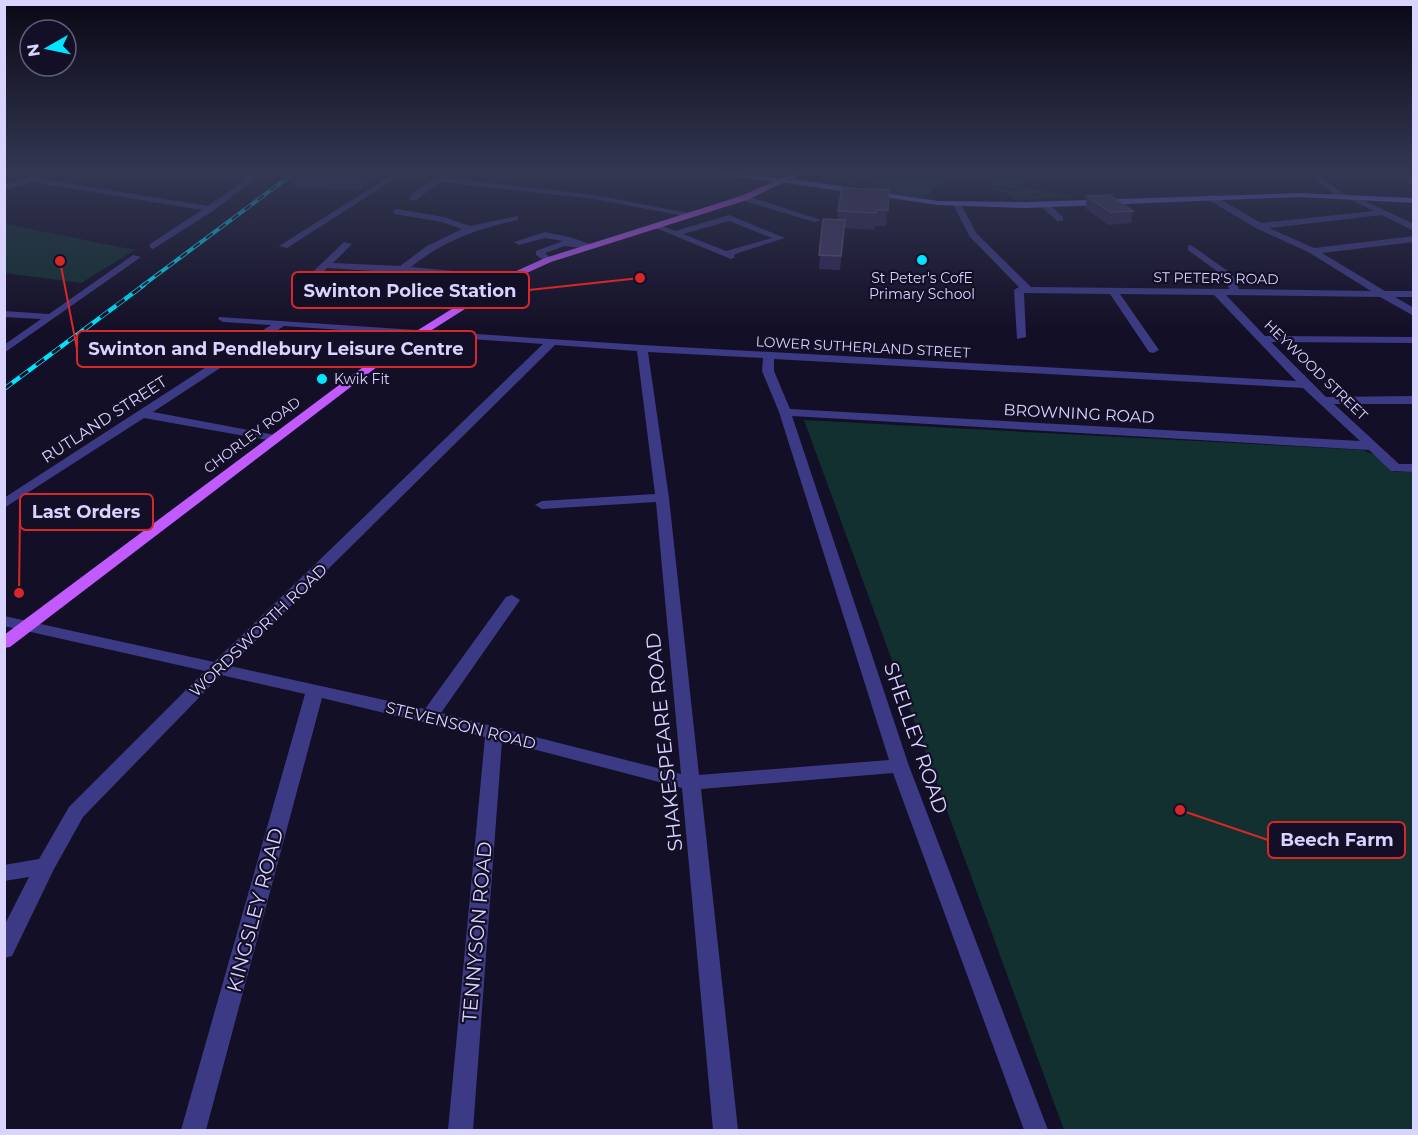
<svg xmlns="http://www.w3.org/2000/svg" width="1418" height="1135" viewBox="0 0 1418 1135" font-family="Montserrat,sans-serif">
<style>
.green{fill:#12302f}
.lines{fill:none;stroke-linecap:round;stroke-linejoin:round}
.minor{fill:#3d3a85;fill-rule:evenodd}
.secondary{fill:#6f6bff;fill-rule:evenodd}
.primary{fill:#c25bff;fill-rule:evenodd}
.rail-far1-casing{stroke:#00e5ff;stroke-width:4}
.rail-casing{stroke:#00e5ff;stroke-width:4.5}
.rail-far1{stroke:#130f26;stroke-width:2;stroke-dasharray:8;stroke-linecap:butt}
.rail{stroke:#130f26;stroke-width:3;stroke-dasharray:10;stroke-linecap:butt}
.wall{fill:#312854}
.shaded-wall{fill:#1d163a}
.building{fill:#433a66;stroke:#5a527e;stroke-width:1.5}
.poi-dot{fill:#00e5ff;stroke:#130f26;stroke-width:2}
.labels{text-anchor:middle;stroke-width:4.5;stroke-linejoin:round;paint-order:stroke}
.far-poi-label{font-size:14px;fill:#d9d4ff;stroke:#130f26}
.far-street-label{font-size:14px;fill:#d9d4ff;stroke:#130f26}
.street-label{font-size:16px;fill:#d9d4ff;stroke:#130f26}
.near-street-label{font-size:20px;fill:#d9d4ff;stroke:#130f26}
.leader{fill:none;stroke:#d62828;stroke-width:2}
.callout-dot{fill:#d62828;stroke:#130f26;stroke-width:2}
.callout{fill:#130f26;stroke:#d62828;stroke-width:2}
.callout-label{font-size:18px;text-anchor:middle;font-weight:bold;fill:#d9d4ff}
</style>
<rect width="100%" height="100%" fill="#130f26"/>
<g class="green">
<path d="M827 173H871L852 184 819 177Z"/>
<path d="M888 173H922L946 179 923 198 865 189Z"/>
<path d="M963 173H975L968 178 992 183 997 179 1012 181 1008 186 1027 173H1040L1014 189 949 176Z"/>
<path d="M971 183 1015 191 1022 187 1076 197 1016 200 993 188Z"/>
<path d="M6 224 135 250 81 283 5 273Z"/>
<path d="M804 420 1363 450 1377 456 1394 472H1413V1130H1064Z"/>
</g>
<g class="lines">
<g class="minor">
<path d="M46 173H56L40 179 208 206 245 180 211 175 207 173 251 175 255 173H263L213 211 153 249 150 248V244L202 210 31 182 4 190V185Z"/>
<path d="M395 173H404L287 248 279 246Z"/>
<path d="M447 173 451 175 447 178 594 195 693 214 689 217 594 199 440 182 416 200H410V196L420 187Z"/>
<path d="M1306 173H1314L1348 197 1341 199Z"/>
<path d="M1394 173H1402L1414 180V186Z"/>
<path d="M1207 195H1213L1261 223 1374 211 1351 200V196H1354L1414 224V231L1382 215 1269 228 1314 248 1414 236V242L1322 253 1385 291H1414V297H1395L1414 308V316L1380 297 1226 295 1265 336 1414 337V343L1271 342 1326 397 1414 396V404H1334L1399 464H1414V472L1391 471 1369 450 792 416 909 766 1048 1130H1024L893 773 701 789 738 1130H713L682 788 502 741 473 1130H448L485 737 322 698 206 1130H181L305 694 221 675 83 817 54 869 12 956 4 958V926L29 877 4 881V865L39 859 69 807 205 671 4 626V616L214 662 543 344 284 326 153 412 275 435 281 439 279 442 144 418 4 508V498L271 325 223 322 218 319 219 317 642 345 1296 381 1214 295 1120 294 1159 350 1153 353 1149 352 1110 294 1024 293 1026 337 1017 339 1014 290 1019 287 970 237 952 203 959 201 977 234 1031 287 1229 289 1225 277 1188 250V246L1191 245 1232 274 1239 289 1371 291 1310 253 1256 228 1207 199ZM555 345 637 351 655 494 542 501 535 505 542 509 656 502 681 774 441 713 520 600 512 595 506 597 425 709 230 666ZM648 352 763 358 762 371 779 412 889 760 699 775 669 498ZM774 359 1303 388 1360 441 790 409 774 371Z"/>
<path d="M741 196H747L821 220 814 222 741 200Z"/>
<path d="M1041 202H1047L1063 217V221H1057L1041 206Z"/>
<path d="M397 209 444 217 470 226 518 216V220C478 229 444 240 411 267L506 276 511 279 506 282 451 275 384 271 363 290 358 287 374 271 327 268 305 289H299V285L344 242 352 244 333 263 400 266 427 246 462 229 442 222 394 214V210Z"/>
<path d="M729 215 785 238 735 254 734 258 731 259 651 226 655 223 675 231ZM729 221 772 238 726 251 683 234Z"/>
<path d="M545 232 573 238 595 246 590 249 565 246 545 253 553 260 548 263 536 255V251L563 241 545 238 519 245 514 242Z"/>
<path d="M133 255 141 257 4 353V345L41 319 4 317V311L49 314Z"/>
</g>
<path class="secondary" d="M702 173H726L794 179 938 201 1026 202 1299 193 1414 198V203L1299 197 1026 208 938 205 786 183Z"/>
<path class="primary" d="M794 173H803L747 200 551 262 509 281 394 354 10 647 4 648V635L386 350 503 277 545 258 741 196Z"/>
<g class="rail-far1-casing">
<path id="rail-far1" d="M142 286 294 173"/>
</g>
<g class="rail-casing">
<path id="rail" d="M4 389 144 285"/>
</g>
<use href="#rail-far1" class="rail-far1"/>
<use href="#rail" class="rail"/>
</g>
<g class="wall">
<path d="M289 173H386L363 190 292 187Z"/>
<path d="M955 173H1003L993 180Z"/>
<path d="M889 190 886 226H875V230L844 228 840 270 819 269 823 219H838V211Z"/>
<path d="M1087 196 1133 211 1131 223 1108 225 1085 208Z"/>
</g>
<g class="shaded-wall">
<path d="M364 173H386L363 190 361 175Z"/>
<path d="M994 173H1003L993 180Z"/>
</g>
<g class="building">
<path d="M303 173H364L361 175Z"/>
<path d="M842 188 889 190 888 210H877L876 213 838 211Z"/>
<path d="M1110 195 1133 211 1110 212 1087 196Z"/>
<path d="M823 219 845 220 841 256 819 255Z"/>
</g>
<linearGradient id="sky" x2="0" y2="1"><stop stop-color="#0a0815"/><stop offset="0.52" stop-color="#333752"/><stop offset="1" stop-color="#333752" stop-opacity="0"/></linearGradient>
<rect width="1418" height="331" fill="url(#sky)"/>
<g class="poi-dot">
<circle cx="922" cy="260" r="6"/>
<circle cx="322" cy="379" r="6"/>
</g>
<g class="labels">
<g class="far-poi-label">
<text x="922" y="283">St Peter's CofE<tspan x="922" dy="16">Primary School</tspan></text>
<text x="334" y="384" text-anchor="start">Kwik Fit</text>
</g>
<g class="far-street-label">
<text transform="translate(1216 278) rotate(1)" y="5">ST PETER'S ROAD</text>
<text transform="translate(863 347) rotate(3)" y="5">LOWER SUTHERLAND STREET</text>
<text transform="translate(1316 370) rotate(44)" y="5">HEYWOOD STREET</text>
<text transform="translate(252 435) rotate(-37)" y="5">CHORLEY ROAD</text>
</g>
<g class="street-label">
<text transform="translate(1079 413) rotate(3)" y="6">BROWNING ROAD</text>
<text transform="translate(104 419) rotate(-33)" y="6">RUTLAND STREET</text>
<text transform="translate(258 630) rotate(-44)" y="6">WORDSWORTH ROAD</text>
<text transform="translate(461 725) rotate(14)" y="6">STEVENSON ROAD</text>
</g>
<g class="near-street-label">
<text transform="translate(916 738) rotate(71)" y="7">SHELLEY ROAD</text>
<text transform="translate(664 742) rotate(-96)" y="7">SHAKESPEARE ROAD</text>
<text transform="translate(255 910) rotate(-75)" y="7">KINGSLEY ROAD</text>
<text transform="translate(477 932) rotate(-85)" y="7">TENNYSON ROAD</text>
</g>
</g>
<path class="leader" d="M640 278L529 290M60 261L77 349M19 593L20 512M1180 810L1268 840"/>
<g class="callout-dot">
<circle cx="640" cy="278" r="6"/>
<circle cx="60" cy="261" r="6"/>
<circle cx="19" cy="593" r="6"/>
<circle cx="1180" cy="810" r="6"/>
</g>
<g class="callout">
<rect x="292" y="272" width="237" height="36" rx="6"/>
<rect x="77" y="331" width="399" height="36" rx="6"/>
<rect x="20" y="494" width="133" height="36" rx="6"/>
<rect x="1268" y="822" width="137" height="36" rx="6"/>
</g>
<g class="callout-label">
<text x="410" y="297">Swinton Police Station</text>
<text x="276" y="355">Swinton and Pendlebury Leisure Centre</text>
<text x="86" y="518">Last Orders</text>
<text x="1337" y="846">Beech Farm</text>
</g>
<rect width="1418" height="1135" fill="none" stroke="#d9d4ff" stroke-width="12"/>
<g transform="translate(48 48) rotate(261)"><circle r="28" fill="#130f26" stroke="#625e7d" stroke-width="1.5"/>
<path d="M0-4.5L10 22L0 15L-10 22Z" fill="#00e5ff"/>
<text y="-9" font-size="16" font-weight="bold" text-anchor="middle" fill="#d9d4ff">N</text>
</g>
</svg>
